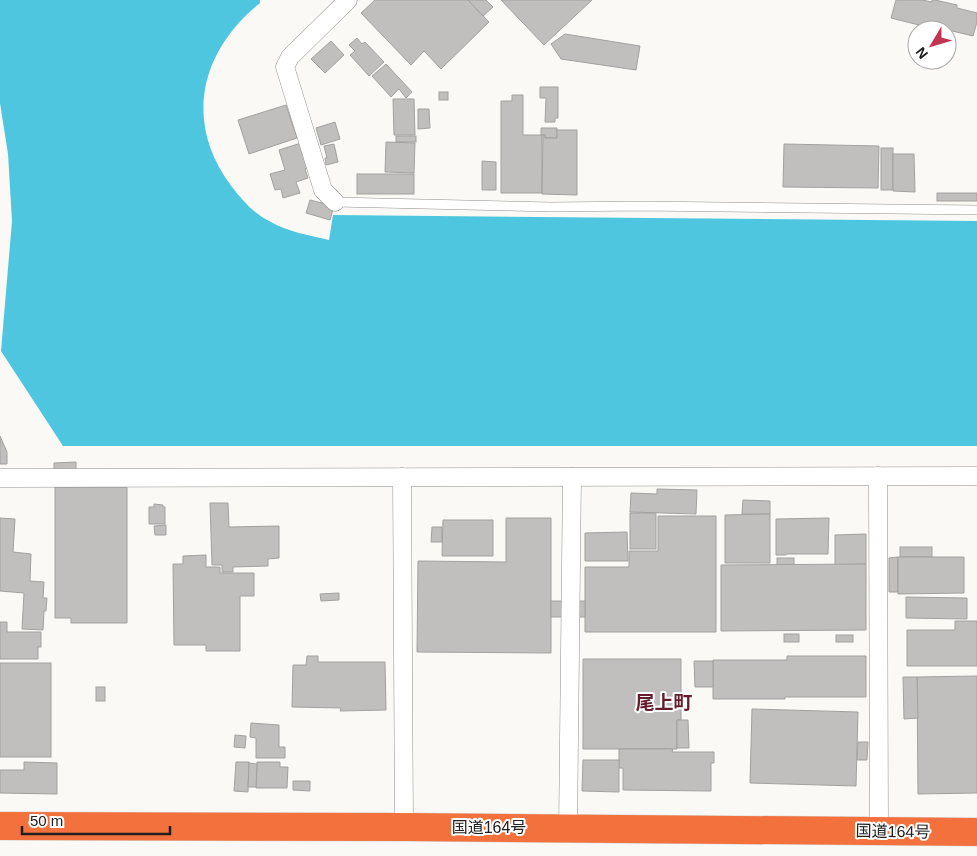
<svg xmlns="http://www.w3.org/2000/svg" width="977" height="856" viewBox="0 0 977 856" font-family="Arial,'Noto Sans JP',sans-serif">
<style>
.water{fill:#4ec6e0}
.building{fill:#c1bfbd;stroke:#a3a19f}
.lines{fill:none;stroke-linecap:round;stroke-linejoin:round}
.lane-casing{stroke:#92908e;stroke-width:10}
.street-casing{stroke:#92908e;stroke-width:19}
.highway-casing{stroke:#d7d7d7;stroke-width:29}
.lane{stroke:#fff;stroke-width:9}
.street{stroke:#fff;stroke-width:18}
.highway{stroke:#f3713c;stroke-width:28}
.labels{text-anchor:middle;stroke-width:4;stroke-linejoin:round;paint-order:stroke}
.street-label{font-size:16px;fill:#222120;stroke:#fff}
.quarter-label{font-size:19px;font-weight:bold;fill:#631d2b;stroke:#fff}
</style>
<rect width="100%" height="100%" fill="#faf9f6"/>
<path class="water" d="M0 0H260V3C200 51 183 123 232 187 243 201 254 214 271 222 288 232 309 235 329 240L333 215 977 221V446H63L1 351 12 221 8 154 0 103Z"/>
<g class="building">
<path d="M375 0H468L489 22 441 69 424 51 411 65 361 13Z"/>
<path d="M468 0H486L493 7 483 16Z"/>
<path d="M501 0H592L544 45Z"/>
<path d="M896 0H922L932 2V0H935L957 5V8L977 13V22L973 36 944 29 939 30 891 18Z"/>
<path d="M565 34 640 46 636 70 561 59 551 44Z"/>
<path d="M357 38 362 44 365 42 384 62 369 76 350 55 355 51 349 45Z"/>
<path d="M331 41 344 55 325 73 311 59Z"/>
<path d="M386 64 412 92 406 98 399 89 391 97 372 76Z"/>
<path d="M540 87H558V118H555V122H545L546 98H540Z"/>
<rect x="439" y="92" width="9" height="8"/>
<path d="M512 95H523V135H542V193H501V101H512Z"/>
<path d="M393 99H414L415 135H394Z"/>
<path d="M286 105 297 138 249 154 238 120Z"/>
<path d="M418 109H429L430 128 418 129Z"/>
<path d="M335 122 340 139 321 145 316 128Z"/>
<path d="M541 128H557V138H545V135H541Z"/>
<path d="M557 130H577V195L542 194 543 135H545V138H557Z"/>
<rect x="396" y="136" width="20" height="6"/>
<path d="M386 142 415 143 414 173 385 172Z"/>
<path d="M301 143 309 168 305 169 308 178 296 182 300 193 283 198 281 189 275 190 270 174 285 170 279 150Z"/>
<path d="M334 144 338 162 326 165 325 158H327L324 146Z"/>
<path d="M784 144 879 146 878 188 783 187Z"/>
<rect x="881" y="148" width="12" height="42"/>
<path d="M893 154H914L915 192 893 191Z"/>
<path d="M482 161 496 162V190H482Z"/>
<rect x="357" y="174" width="57" height="20"/>
<rect x="937" y="193" width="40" height="8"/>
<path d="M310 200 334 206 330 220 306 213Z"/>
<path d="M0 436 7 452V464H0Z"/>
<path d="M76 462V470L54 471V463Z"/>
<path d="M55 487H127V623H71V618H55Z"/>
<path d="M657 489 697 490 696 514 630 512 631 493 657 494Z"/>
<path d="M743 500 770 501V514H742Z"/>
<path d="M210 503H228L229 527 279 526V558L268 559V566L233 567V572H222V565H212Z"/>
<path d="M154 504 163 505V507H165V524H149V507H154Z"/>
<rect x="630" y="513" width="26" height="36"/>
<path d="M770 514V563H725V515Z"/>
<path d="M658 516H716V632H585V567H629V551H658Z"/>
<path d="M0 518 15 519 13 552 31 554 30 581 44 582 43 598H47L46 611H44L43 630 22 629 24 593 0 591Z"/>
<path d="M506 518H551V653L417 652 418 561 506 562Z"/>
<path d="M829 518 828 554H787L786 555H776V519Z"/>
<path d="M443 520H493V556H442Z"/>
<path d="M166 525V535H155L154 526Z"/>
<path d="M432 527H442V542H431Z"/>
<path d="M627 532 628 561H585V533Z"/>
<path d="M866 534V564L835 565V535Z"/>
<rect x="900" y="547" width="32" height="10"/>
<path d="M206 555V567H220V573H254V596H240V651H206V645H174L173 564H183V556Z"/>
<path d="M898 557V592H889V558Z"/>
<path d="M898 557H964V593L898 594Z"/>
<rect x="777" y="558" width="17" height="7"/>
<path d="M866 564V630L721 631V565Z"/>
<path d="M339 593V600L321 601 320 594Z"/>
<path d="M906 597 967 598V619L906 618Z"/>
<rect x="551" y="601" width="34" height="16"/>
<path d="M955 621H977V666H907V630H955Z"/>
<path d="M0 622H7V632H41V647H38V659H0Z"/>
<rect x="784" y="634" width="15" height="8"/>
<rect x="836" y="635" width="17" height="7"/>
<path d="M307 656H318V662H385L386 710 340 711 341 708 292 707 293 665H306Z"/>
<path d="M787 656H866V697H785V699H713V660H787Z"/>
<path d="M583 659H681V720H677V749H583Z"/>
<path d="M694 661H713V687H695Z"/>
<rect x="0" y="663" width="51" height="94"/>
<path d="M977 676V793L918 794 917 677Z"/>
<path d="M903 677H917L918 718 904 719Z"/>
<rect x="96" y="687" width="9" height="14"/>
<path d="M752 709 858 712 856 786 750 783Z"/>
<path d="M677 720H688L689 748H677Z"/>
<path d="M251 723 279 725V747H285V758H256V738L250 737Z"/>
<path d="M235 735 246 736 245 748 234 747Z"/>
<path d="M858 742H868L867 760H857Z"/>
<path d="M619 749H673L672 752H714V763H711V791L623 790V768H619Z"/>
<path d="M583 760H619V792L582 791Z"/>
<path d="M24 762 57 763V794L0 793V770H24Z"/>
<path d="M236 762H249L248 792 234 791Z"/>
<path d="M257 762H280V767H288L287 788H256Z"/>
<path d="M249 763 257 764 256 787H248Z"/>
<path d="M293 781H310V791L293 790Z"/>
</g>
<g class="lines">
<g class="lane-casing">
<path id="lane" d="M335 202 551 207 641 206 977 210"/>
</g>
<g class="street-casing">
<g id="street">
<path d="M335 202 323 190 285 67 290 57 348 0"/>
<path d="M878 476 879 831"/>
<path d="M402 477 404 827"/>
<path d="M0 478 977 476"/>
<path d="M568 828 572 477"/>
</g>
</g>
<g class="highway-casing">
<path id="highway" d="M0 826 404 827 977 832"/>
</g>
<use href="#lane" class="lane"/>
<use href="#street" class="street"/>
<use href="#highway" class="highway"/>
</g>
<g class="labels">
<g class="street-label">
<text x="489" y="833">国道164号</text>
<text transform="translate(893 831) rotate(1)" y="6">国道164号</text>
</g>
<g class="quarter-label">
<text x="664" y="709">尾上町</text>
</g>
</g>
<g transform="translate(932 45) rotate(232)"><circle r="24" fill="#ffffff" stroke="#a7a6a6"/>
<path d="M0-4L9 19L0 12L-9 19Z" fill="#c33354"/>
<text y="-8" font-size="14" font-weight="bold" text-anchor="middle" fill="#222120">N</text>
</g>
<path d="M22 826v8h148v-8" fill="none" stroke="#222120" stroke-width="2.5"/>
<text x="30" y="826" font-size="15" fill="#222120" stroke="#ffffff" stroke-width="4" paint-order="stroke">50 m</text>
</svg>
